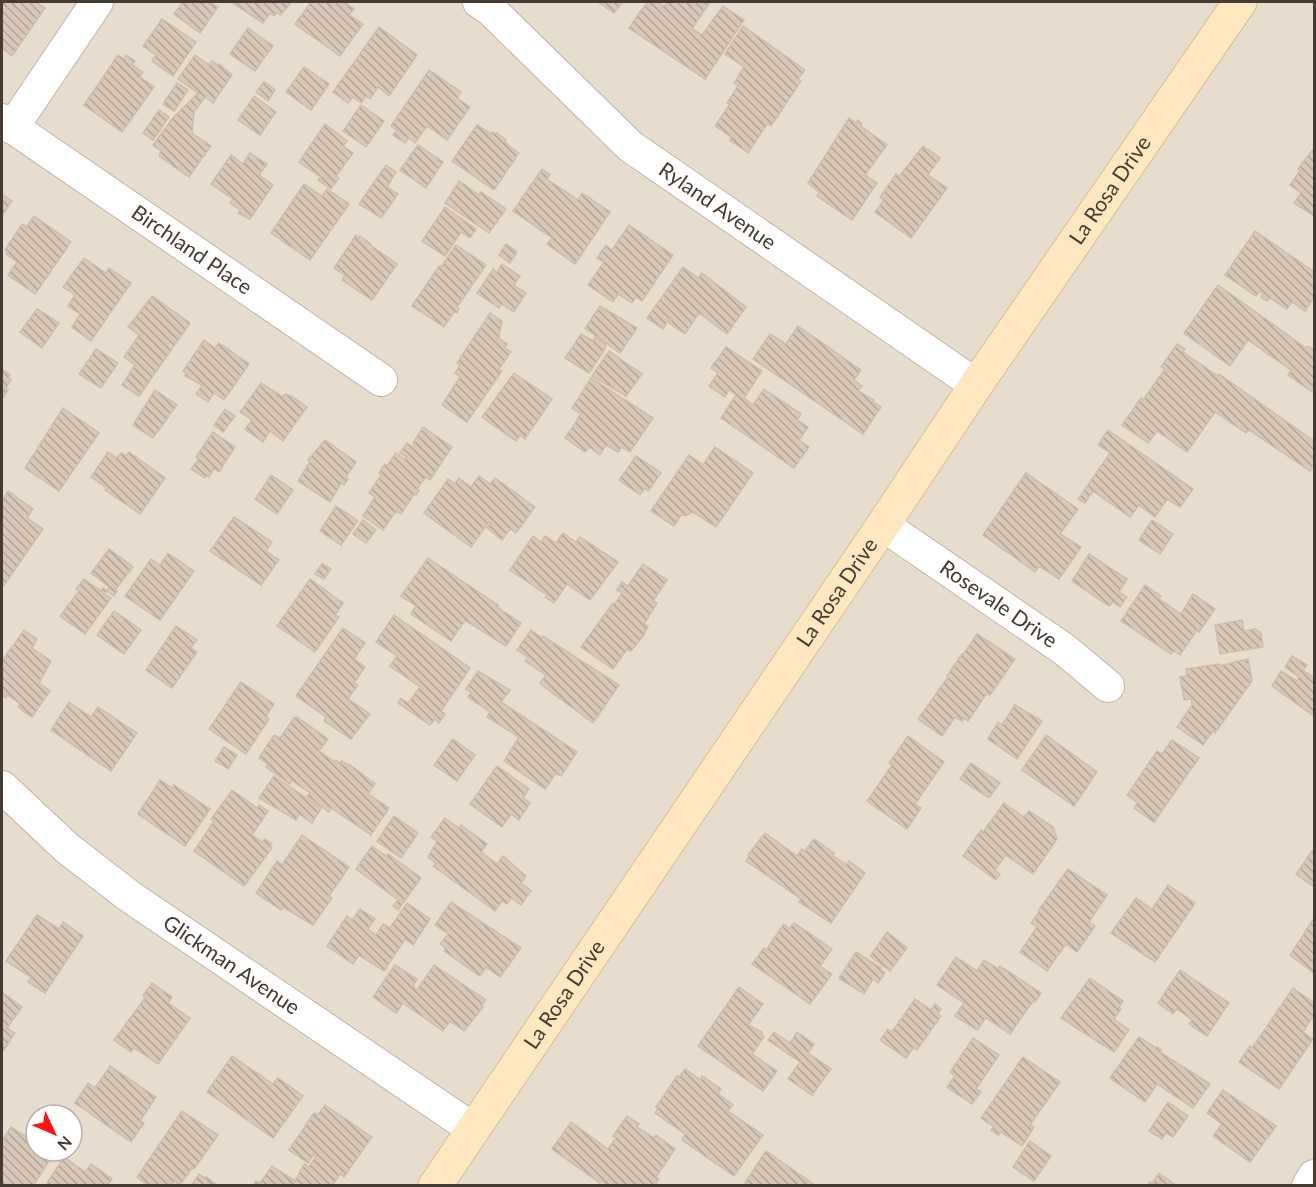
<svg xmlns="http://www.w3.org/2000/svg" width="1316" height="1187" viewBox="0 0 1316 1187" font-family="Lato,sans-serif">
<style>
.residential{fill:#e7ddcf;fill-rule:evenodd}
.building{fill:url(#building-back-hatch);stroke:#d1bca9;stroke-width:1.5}
.lines{fill:none;stroke-linecap:round;stroke-linejoin:round}
.street-casing{stroke:#c2b5a7;stroke-width:34}
.secondary-casing{stroke:#dabd8e;stroke-width:35}
.street{stroke:#fff;stroke-width:32}
.secondary{stroke:#ffe8c0;stroke-width:33}
.labels{text-anchor:middle;stroke-width:4.5;stroke-linejoin:round;paint-order:stroke}
.street-label{font-size:21px;fill:#453b32;stroke:#fff}
</style>
<defs>
<pattern id="building-back-hatch" width="6" height="6" patternUnits="userSpaceOnUse" patternTransform="scale(1.5)"><rect width="6" height="6" fill="#d9c8b9"/><path d="M-1 5l2 2M0 0l6 6M5-1l2 2" fill="none" stroke="#b2a497"/></pattern>
</defs>
<rect width="100%" height="100%" fill="#f3ece2"/>
<path class="residential" d="M2 2H1314V1185L2 1186ZM36 1115H72V1151H36Z"/>
<g class="building">
<path d="M2 2H35L45 8 12 56 2 48Z"/>
<path d="M183 2H209L218 7 200 33 174 14Z"/>
<path d="M231 2H291L281 15 277 12 274 16 270 13 263 23Z"/>
<path d="M311 2H344L354 9 349 15 363 24 340 56 295 24Z"/>
<path d="M598 2H623L614 13Z"/>
<path d="M647 2H657L664 6 668 2H710L692 29 702 35 723 6 744 20 705 79 629 28Z"/>
<path d="M162 19 196 42 173 76 152 61 156 55 143 46Z"/>
<path d="M743 26 805 70 798 79 801 81 771 126 768 123 748 153 730 140 731 137 715 126 730 104 727 103 738 86 734 83 744 67 725 54Z"/>
<path d="M379 27 417 55 389 96 378 87 370 99 366 96 361 103 353 97 348 103 333 92Z"/>
<path d="M248 28 273 46 255 71 230 54Z"/>
<path d="M118 55 124 59 126 55 135 61 132 65 143 72 140 77 154 87 122 132 84 105Z"/>
<path d="M195 55 209 65 212 61 218 65 219 64 232 75 213 103 205 97 194 112 192 133 211 146 189 177 159 156 161 151 153 145 172 119 198 93 178 79Z"/>
<path d="M304 67 329 84 311 110 286 92Z"/>
<path d="M429 70 461 92 457 98 470 107 447 140 427 126 415 143 409 138 405 143 393 135 397 130 391 126Z"/>
<path d="M264 81 275 90 268 101 256 92Z"/>
<path d="M177 83 188 90 174 111 163 104Z"/>
<path d="M254 96 276 112 260 135 238 120Z"/>
<path d="M361 105 384 121 366 147 343 131Z"/>
<path d="M159 110 169 117 153 140 143 133Z"/>
<path d="M849 118 856 123 858 120 862 124 861 126 887 145 865 175 877 183 852 220 817 196 819 192 808 183Z"/>
<path d="M325 124 347 141 343 146 353 153 336 176 339 178 331 189 318 180 321 177 299 162Z"/>
<path d="M477 125 491 134 492 132 495 134 497 133 506 140 505 142 509 146 519 153 494 190 452 161Z"/>
<path d="M418 145 443 162 426 188 400 170Z"/>
<path d="M923 146 940 158 928 175 947 188 911 238 875 212 884 200 880 197 896 174 899 177Z"/>
<path d="M1314 148V216L1294 203 1301 193 1290 185 1300 171 1298 169Z"/>
<path d="M250 153 267 164 259 175 273 185 250 219 238 213 240 210 230 203 233 199 211 184 231 155 243 164Z"/>
<path d="M386 165 396 172 387 187 398 194 381 218 359 204Z"/>
<path d="M542 169 550 175 547 179 578 200 582 193 610 212 575 264 547 244 552 238 513 211Z"/>
<path d="M459 181 479 195 481 192 506 209 489 233 445 203Z"/>
<path d="M304 184 322 196 327 189 349 204 310 260 271 233Z"/>
<path d="M2 194 12 201 2 216Z"/>
<path d="M445 207 476 229 470 238 461 232 445 256 422 241Z"/>
<path d="M34 216 71 242 35 294 8 275 17 262 6 254 8 252 5 250 22 224 27 227Z"/>
<path d="M629 225 673 255 642 301 636 297 632 303 618 294 613 302 588 285 604 262 597 258 606 245 612 250Z"/>
<path d="M1255 231 1313 271 1314 297 1305 311 1292 302 1287 309 1270 298 1267 301 1261 297 1263 294 1260 291 1256 296 1225 275Z"/>
<path d="M356 235 359 238 360 236 371 244 370 245 397 264 372 300 342 280 345 275 334 268Z"/>
<path d="M506 244 517 252 510 263 499 255Z"/>
<path d="M456 245 486 265 457 307 459 309 457 313 454 312 444 327 412 306 439 266 441 267Z"/>
<path d="M84 258 106 273 109 268 131 283 91 341 72 327 80 314 68 306 75 295 63 287Z"/>
<path d="M502 264 520 276 514 285 526 293 514 312 502 304 499 308 477 293 493 269 497 272Z"/>
<path d="M683 267 698 278 702 273 746 307 727 334 699 313 685 334 669 323 672 319 671 317 663 329 647 318Z"/>
<path d="M1218 285 1306 348 1308 346 1314 350V393L1288 375 1291 370 1248 340 1230 366 1184 333Z"/>
<path d="M152 296 190 323 139 396 122 385 135 365 124 357 139 335 128 327Z"/>
<path d="M600 306 637 328 620 353 585 328Z"/>
<path d="M37 309 59 323 42 348 20 332Z"/>
<path d="M490 313 502 321 499 338 507 344 505 348 511 352 499 369 502 371 467 422 442 405 460 377 455 373 460 365 457 363Z"/>
<path d="M798 326 861 370 854 380 862 386 858 391 874 400 873 402 881 407 863 434 753 359 770 334 786 344Z"/>
<path d="M581 334 593 341 595 337 606 345 605 349 589 373 565 358Z"/>
<path d="M204 340 215 348 219 343 249 364 224 400 214 393 208 402 196 394 202 385 185 376 186 374 183 371Z"/>
<path d="M1177 344 1185 349 1183 352 1218 376 1219 374 1314 441V465L1310 471 1249 430 1246 433 1215 412 1187 452 1157 431 1148 443 1122 425 1141 398 1143 400 1165 369 1161 367Z"/>
<path d="M726 347 762 371 744 398 753 405 764 389 801 414 797 420 808 427 799 440 809 447 794 468 721 418 736 395 729 390 725 397 709 386 718 373 711 368Z"/>
<path d="M96 349 118 363 101 388 79 374Z"/>
<path d="M609 351 642 374 626 396 592 376Z"/>
<path d="M2 369 10 375 8 378 11 380 5 389 8 390 2 399Z"/>
<path d="M514 373 552 399 525 439 520 435 516 441 482 417Z"/>
<path d="M591 378 653 418 630 452 622 447 618 452 606 445 600 455 589 447 585 452 565 438 581 414 572 408Z"/>
<path d="M261 383 283 397 285 394 291 396 307 407 283 441 270 431 263 442 245 429 252 420 240 412Z"/>
<path d="M155 390 177 405 153 438 133 425Z"/>
<path d="M63 408 99 433 59 491 25 468Z"/>
<path d="M225 409 235 416 223 432 214 425Z"/>
<path d="M423 427 452 447 430 480 426 477 417 489 419 490 416 495 414 494 401 514 396 511 383 530 363 516 375 497 369 493 381 475 379 473 385 464 387 466 396 453 405 459 407 457 400 453 407 443 413 447 415 444 413 443Z"/>
<path d="M1108 430 1193 489 1180 507 1167 499 1155 517 1139 505 1130 517 1093 491 1085 503 1078 499 1110 453 1098 445Z"/>
<path d="M213 432 235 447 219 472 213 468V470L209 477 207 475 205 478 191 469 199 459 196 457Z"/>
<path d="M325 440 356 462 346 477 348 479 344 485 341 483 330 502 298 481 310 462 308 460Z"/>
<path d="M715 447 753 473 716 527 693 512 685 516 681 515 674 526 651 511 689 455 703 465Z"/>
<path d="M108 452 117 458 121 453 126 456 129 452 165 478 140 514 105 490 107 488 91 477Z"/>
<path d="M636 456 661 473 648 491 645 488 640 495 619 480Z"/>
<path d="M1026 473 1078 509 1060 534 1081 547 1059 579 1039 566 1035 572 983 535Z"/>
<path d="M271 475 293 490 277 514 255 499Z"/>
<path d="M479 476 490 484 495 478 535 507 516 533 510 529 502 540 487 528 491 523 489 522 471 547 424 513 448 479 455 484 459 478 471 487Z"/>
<path d="M8 491 33 509 27 518 43 529 2 588V501Z"/>
<path d="M336 506 358 521 341 545 320 531Z"/>
<path d="M234 517 272 542 266 551 279 560 261 585 210 551Z"/>
<path d="M363 520 376 530 366 543 353 534Z"/>
<path d="M1152 520 1173 534 1160 554 1139 540Z"/>
<path d="M563 533 576 542 580 537 618 562 590 600 567 584 554 603 545 597 547 595 510 570 533 536 541 542 545 536 556 543Z"/>
<path d="M109 549 133 567 115 590 117 591 114 596 107 591 109 587 91 573Z"/>
<path d="M168 553 194 571 160 620 125 596 151 559 160 565Z"/>
<path d="M1089 554 1127 579 1119 592 1127 597 1120 607 1113 602 1109 606 1072 581Z"/>
<path d="M428 558 498 605 497 607 521 623 506 646 465 620 451 641 411 614 416 606 401 596Z"/>
<path d="M322 564 331 569 324 579 315 574Z"/>
<path d="M643 564 667 580 653 601 657 603 644 624 648 626 643 636 631 651 627 649 613 669 581 647 613 603 615 604 622 593 617 590 622 582 628 586Z"/>
<path d="M84 579 101 591 103 588 107 591 104 594 111 598 85 634 60 616 79 591 76 589Z"/>
<path d="M310 579 343 603 335 615 339 617 315 652 277 626Z"/>
<path d="M1145 585 1161 596 1159 599 1181 614 1193 594 1215 609 1199 632 1197 630 1180 655 1174 651 1171 654 1121 621Z"/>
<path d="M114 611 141 630 124 654 97 635Z"/>
<path d="M394 615 470 668 441 711 445 714 439 723 435 719 430 725 398 703 401 698 408 703 420 687 390 666 397 656 376 642Z"/>
<path d="M1242 620 1244 631 1255 629 1261 633 1263 647 1220 654 1215 625Z"/>
<path d="M176 626 197 640 191 648 197 652 172 688 146 670Z"/>
<path d="M343 628 365 643 354 659 365 667 354 683 358 685 348 699 370 714 351 739 324 721 326 717 296 696Z"/>
<path d="M24 630 37 639 32 648 51 661 39 683 50 691 32 717 18 707 20 704 8 695 6 698 2 695V661Z"/>
<path d="M531 630 542 638 543 636 619 685 593 723 543 686 540 683 546 675 525 661 528 657 517 650Z"/>
<path d="M977 634 1015 659 990 695 987 693 968 721 964 718 962 721 955 717 942 736 918 719 948 677 947 676 962 654 963 655Z"/>
<path d="M1292 656 1307 665 1303 670 1314 678V716L1272 686 1281 671 1297 681 1299 677 1285 667Z"/>
<path d="M1248 659 1252 681 1215 733 1213 731 1203 745 1177 727 1192 705 1191 699 1184 700 1180 677 1187 676 1186 669 1219 664V666Z"/>
<path d="M478 671 510 690 501 702 577 752 561 776 556 773 545 789 504 761 519 737 487 717 490 712 468 697 471 692 466 689Z"/>
<path d="M241 682 274 704 266 716 269 719 246 754 209 729Z"/>
<path d="M69 702 91 717 98 707 137 733 111 771 51 730Z"/>
<path d="M1015 705 1042 721 1017 759 988 739 998 722 1002 725Z"/>
<path d="M297 717 328 739 319 751 335 762 336 760 340 763 342 761 348 765 349 764 375 784 368 794 389 808 371 835 331 808 329 812 307 796 310 793 291 780 290 784 266 767 268 764 259 758 274 735 280 738 294 718Z"/>
<path d="M1046 735 1097 772 1074 806 1022 770Z"/>
<path d="M908 736 944 762 915 804 921 808 907 829 867 801 892 765 889 763Z"/>
<path d="M453 739 475 755 457 781 434 765Z"/>
<path d="M1172 740 1199 758 1154 822 1134 808 1138 803 1127 795 1157 751 1162 754Z"/>
<path d="M224 747 237 755 228 769 215 761Z"/>
<path d="M971 763 1000 783 989 798 960 779Z"/>
<path d="M497 766 529 789 523 798 530 803 519 820 511 814 502 827 470 804Z"/>
<path d="M274 776 321 808 312 823 299 814 296 820 259 798Z"/>
<path d="M160 780 172 788 174 785 210 809 185 846 138 814Z"/>
<path d="M232 790 257 808 259 805 268 811 252 835 262 842 265 839 272 844 270 847 272 848 244 886 194 851 214 821 211 819Z"/>
<path d="M1004 803 1024 817 1029 811 1053 827 1057 839 1033 874 1006 855 995 870 1000 874 996 880 963 856 981 830 983 832Z"/>
<path d="M394 816 418 833 401 858 377 841Z"/>
<path d="M445 818 459 828 461 825 487 844 481 852 497 864 503 856 526 876 521 883 531 891 521 905 511 898 507 904 502 901 495 911 433 866 436 863 428 857 437 841 431 837Z"/>
<path d="M765 833 797 856 802 849 805 851 814 839 834 853 833 856 847 865 849 861 865 873 831 923 799 902 801 899 746 861 749 856 748 855Z"/>
<path d="M302 835 349 867 329 896 332 898 313 925 283 907 281 910 256 893 277 861 282 865Z"/>
<path d="M372 846 386 856 388 854 421 878 398 910 393 906 398 900 356 869Z"/>
<path d="M1312 851 1314 852V887L1296 874Z"/>
<path d="M1068 869 1107 895 1089 922 1095 926 1077 952 1066 944 1047 971 1020 952 1037 927 1031 923 1039 912 1038 911Z"/>
<path d="M1168 885 1195 903 1155 962 1111 933 1136 898 1152 909Z"/>
<path d="M451 902 521 948 500 977 486 967 480 976 444 951 446 948 440 944 448 934 435 925Z"/>
<path d="M407 903 430 919 413 945 405 939 384 971 359 955 353 964 327 946 347 916 352 920 360 909 375 919 368 929 376 935 383 924 390 928Z"/>
<path d="M37 915 59 929 63 922 83 936 45 993 28 982 31 977 6 961Z"/>
<path d="M1314 918V973L1290 955Z"/>
<path d="M794 923 832 949 820 966 832 974 810 1004 752 964 764 948 766 950 784 924 789 929Z"/>
<path d="M887 932 907 948 890 971 870 956Z"/>
<path d="M856 952 881 968V970L885 973 878 983 873 979 864 994 839 978Z"/>
<path d="M956 957 977 971 984 960 998 969 1000 966 1041 993 1035 1002 1033 1001 1010 1034 986 1018 977 1030 955 1016 964 1003 937 985Z"/>
<path d="M395 965 417 979 413 986 417 990 434 965 486 1000 481 1006 483 1007 464 1031 450 1021 443 1031 403 1003 396 1013 373 997Z"/>
<path d="M1180 970 1229 1003 1207 1036 1189 1024 1192 1020 1177 1009 1173 1014 1158 1003Z"/>
<path d="M1090 978 1123 1001 1119 1007 1121 1009 1114 1019 1129 1030 1114 1052 1061 1018Z"/>
<path d="M152 983 172 997 168 1003 190 1018 158 1064 134 1048 131 1052 114 1040 145 998 143 996Z"/>
<path d="M739 987 763 1004 748 1025 762 1032 761 1034 764 1037 752 1054 777 1071 763 1091 698 1046Z"/>
<path d="M1293 988 1314 1003V1015L1303 1032 1313 1039 1279 1089 1239 1062 1250 1046 1252 1048Z"/>
<path d="M2 992 22 1007 7 1028 15 1033 2 1053Z"/>
<path d="M915 999 931 1010 935 1004 941 1009 938 1014 941 1016 917 1050 913 1048 906 1058 880 1040 888 1029 892 1032Z"/>
<path d="M774 1032 790 1043 797 1032 814 1044 808 1053 831 1069 812 1095 788 1079 800 1062 768 1040Z"/>
<path d="M1139 1037 1156 1048 1157 1047 1161 1050 1160 1052 1210 1084 1193 1108 1157 1084 1145 1102 1110 1078Z"/>
<path d="M973 1038 999 1055 976 1089 981 1092 972 1104 947 1087 955 1076 950 1072Z"/>
<path d="M232 1056 273 1084 278 1078 303 1096 273 1138 207 1092Z"/>
<path d="M1023 1057 1060 1082 1030 1125 1034 1127 1022 1146 1001 1132 998 1135 991 1130 994 1127 981 1118Z"/>
<path d="M110 1066 156 1097 140 1121 144 1123 131 1142 75 1103 88 1083 95 1088Z"/>
<path d="M685 1069 701 1080 702 1076 721 1089 718 1094 733 1105 728 1111 763 1135 734 1176 682 1140 685 1134 655 1113 658 1108 656 1107 677 1076 679 1077Z"/>
<path d="M1223 1090 1276 1126 1250 1162 1213 1136 1222 1124 1207 1113Z"/>
<path d="M1168 1102 1188 1116 1173 1137 1166 1133 1162 1139 1149 1131Z"/>
<path d="M325 1105 372 1137 344 1177 340 1174 332 1186H253L256 1181 260 1183 272 1166 295 1181 304 1164 309 1167 316 1157 313 1155 308 1163 289 1150 314 1113 318 1115Z"/>
<path d="M182 1111 218 1135 194 1169 192 1168 180 1185 174 1181 171 1186H149L137 1177Z"/>
<path d="M627 1116 639 1124 637 1127 654 1138 656 1135 675 1149 656 1177 659 1179 654 1186H608L602 1181 600 1183 552 1149 571 1122 608 1149 616 1138 613 1136Z"/>
<path d="M11 1127 31 1140 29 1143 36 1148V1151H40L51 1158 33 1186H2V1141Z"/>
<path d="M1030 1141 1051 1156 1034 1181 1013 1167Z"/>
<path d="M766 1151 815 1185V1186H748L745 1183Z"/>
<path d="M64 1157 85 1172 91 1164 112 1179 107 1186H45Z"/>
<path d="M1159 1173 1177 1186H1147L1150 1182 1152 1184Z"/>
<path d="M199 1174 205 1178 206 1177 218 1186H191Z"/>
</g>
<g class="lines">
<g class="street-casing">
<g id="street">
<path id="s1" d="M479 2 491 10 630 146 976 385"/>
<path id="s2" d="M2 120 381 380"/>
<path d="M12 128 97 2"/>
<path id="s3" d="M883 525 1065 650 1108 686"/>
<path id="s4" d="M2 787 67 848 129 896 473 1129"/>
<path d="M1308 1186 1314 1176"/>
</g>
</g>
<g class="secondary-casing">
<g id="secondary">
<path id="s5" d="M435 1186 883 525 976 385 1240 2"/>
</g>
</g>
<use href="#street" class="street"/>
<use href="#secondary" class="secondary"/>
</g>
<g class="labels">
<g class="street-label">
<text dy="7" stroke="none"><textPath href="#s5" startOffset="1203">La Rosa Drive</textPath></text>
<text dy="7" stroke="none"><textPath href="#s1" startOffset="315">Ryland Avenue</textPath></text>
<text dy="7" stroke="none"><textPath href="#s2" startOffset="230">Birchland Place</textPath></text>
<text dy="7" stroke="none"><textPath href="#s5" startOffset="717">La Rosa Drive</textPath></text>
<text dy="7" stroke="none"><textPath href="#s3" startOffset="140">Rosevale Drive</textPath></text>
<text dy="7" stroke="none"><textPath href="#s4" startOffset="291">Glickman Avenue</textPath></text>
<text dy="7" stroke="none"><textPath href="#s5" startOffset="231">La Rosa Drive</textPath></text>
</g>
</g>
<rect width="1316" height="1187" fill="none" stroke="#453b32" stroke-width="6"/>
<g transform="translate(54 1133) rotate(134)"><circle r="28" fill="#ffffff" stroke="#b5b1ad" stroke-width="1.5"/>
<path d="M0-4.5L10 22L0 15L-10 22Z" fill="#ff130d"/>
<text y="-9" font-size="16" font-weight="bold" text-anchor="middle" fill="#453b32">N</text>
</g>
</svg>
